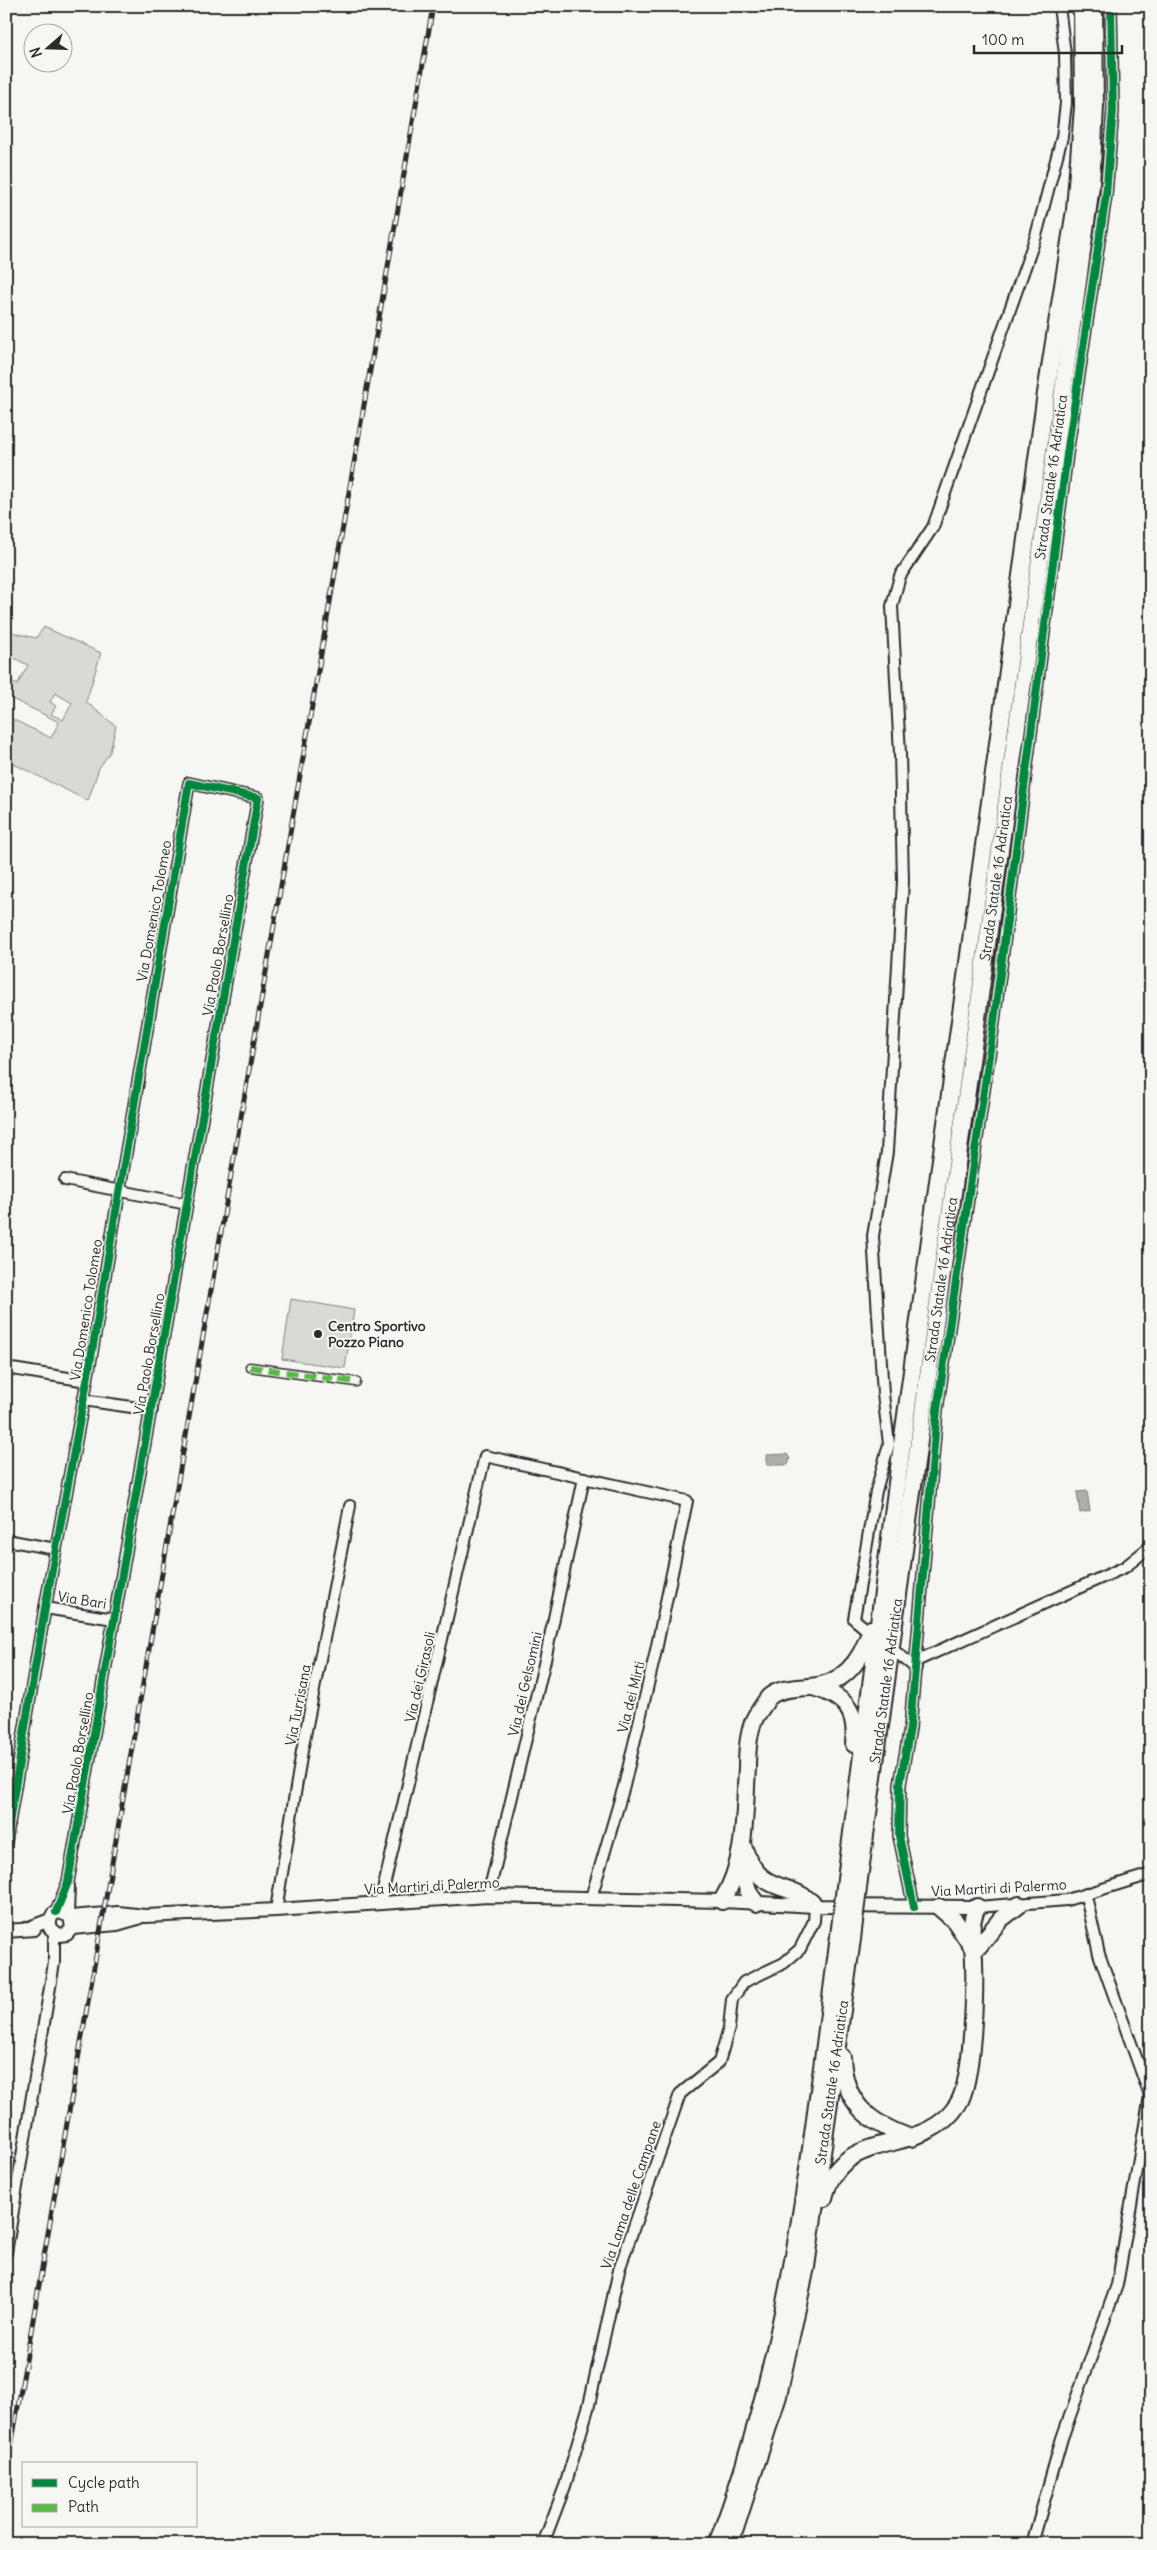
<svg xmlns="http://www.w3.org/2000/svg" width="1157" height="2550" viewBox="0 0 1157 2550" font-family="Delius,sans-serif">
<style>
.green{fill:#d9d9d5;stroke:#828280;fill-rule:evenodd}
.water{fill:#aeaeab;stroke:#7a7a78}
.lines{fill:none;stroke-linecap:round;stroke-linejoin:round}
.pedestrian-casing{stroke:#2b2b2b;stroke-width:11}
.minor-casing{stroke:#2b2b2b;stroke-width:14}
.tertiary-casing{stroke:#2b2b2b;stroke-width:16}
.trunk-casing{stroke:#2b2b2b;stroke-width:20}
.pedestrian{stroke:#f6f6f2;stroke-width:8}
.minor{stroke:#f6f6f2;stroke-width:10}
.tertiary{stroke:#f6f6f2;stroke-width:12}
.trunk{stroke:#f6f6f2;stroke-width:16}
.rail-casing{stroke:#2b2b2b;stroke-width:5}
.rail{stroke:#f6f6f2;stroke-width:3;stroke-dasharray:9;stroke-linecap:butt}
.trunk-bridge-casing{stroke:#2b2b2b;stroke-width:20;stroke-linecap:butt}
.trunk-bridge{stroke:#f6f6f2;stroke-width:16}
.quiet{stroke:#58b947;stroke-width:6;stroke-dasharray:12 6;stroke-linecap:butt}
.cycleway-casing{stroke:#f6f6f2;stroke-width:11}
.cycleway{stroke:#00873e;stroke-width:8}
.poi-dot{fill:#2b2b2b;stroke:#f6f6f2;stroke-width:2}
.labels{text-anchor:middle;stroke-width:4;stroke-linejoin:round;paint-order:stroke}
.street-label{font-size:14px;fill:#2b2b2b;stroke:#f6f6f2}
.poi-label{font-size:14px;font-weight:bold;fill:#2b2b2b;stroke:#f6f6f2;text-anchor:start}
</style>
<rect width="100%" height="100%" fill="#f6f6f2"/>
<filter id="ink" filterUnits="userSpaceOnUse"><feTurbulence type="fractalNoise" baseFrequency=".02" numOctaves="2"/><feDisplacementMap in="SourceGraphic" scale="10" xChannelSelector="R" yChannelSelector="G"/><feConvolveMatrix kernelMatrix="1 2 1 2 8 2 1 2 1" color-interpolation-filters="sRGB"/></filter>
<g filter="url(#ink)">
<g class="green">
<path d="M44 627 101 653 86 702 116 726 110 752 99 768 88 801 6 760V716L51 738 59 722 6 696V679L17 685 28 665 12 657 6 668V631L36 638ZM55 693 72 703 63 720 51 714 56 706 50 702Z"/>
<path d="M291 1299 354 1310 345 1368 282 1359Z"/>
</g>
<g class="water">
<path d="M787 1454 790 1459 788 1465H767V1455Z"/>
<path d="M1087 1491 1090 1511 1080 1513 1077 1492Z"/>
</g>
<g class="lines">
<g class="pedestrian-casing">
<path id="pedestrian" d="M250 1367 356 1382"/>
</g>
<g class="minor-casing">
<g id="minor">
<path d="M65 1180 187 1204"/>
<path d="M6 1368 87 1381"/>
<path d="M83 1400 152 1410"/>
<path d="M6 1540 56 1549"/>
<path d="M45 1608 114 1619"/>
<path d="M866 1629 854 1619 876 1491 889 1444 883 1394 873 1236 887 1152 903 881 900 754 892 606 900 576 933 527 1036 236 1062 137 1066 103 1065 54 1059 6"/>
<path d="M897 1653 916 1668"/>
<path d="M916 1661 1125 1567 1151 1546"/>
<path d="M6 1841 45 1608 87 1381 189 783 258 798 68 1882 56 1912"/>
<path d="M488 1896 545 1660 584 1478"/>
<path d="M380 1903 485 1456 687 1501 655 1655 624 1786 591 1898"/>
<path d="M914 1907 899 1836 900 1784 910 1728 937 1410 993 1029 1067 454 1106 195 1113 110 1111 6"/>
<path d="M977 1907 1067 1900 1151 1874"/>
<path d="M276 1910 302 1751 350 1506"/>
<path d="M68 1914 69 1886"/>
<path d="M6 2253 54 1963V1933"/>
<path d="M543 2544 565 2486 589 2405 619 2270 680 2094 719 2062 729 2028 732 1999 744 1982 784 1963 800 1949 814 1921 815 1906"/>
<path d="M1032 2544 1062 2438 1117 2285 1150 2096 1099 1954 1086 1896"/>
</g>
</g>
<g class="tertiary-casing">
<g id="tertiary">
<path d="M71 1917 118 1913 145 1916 276 1910 488 1896 722 1901 815 1906 977 1907"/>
<path d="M72 1928 117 1924 138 1918"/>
<path d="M26 1929 50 1920 53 1914 59 1912 70 1916 72 1928 67 1934 59 1935 50 1928V1920"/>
<path d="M6 1931 34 1929"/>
</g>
</g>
<g class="trunk-casing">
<g id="trunk">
<path d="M813 1687C844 1696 858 1710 854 1744"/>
<path d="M743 1846C760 1898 788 1878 815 1906"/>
<path d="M739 1862 749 1893 756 1903"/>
<path d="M846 1879 903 1437 1046 393 1075 210 1083 107 1082 6"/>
<path id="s1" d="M859 1879 1091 186 1095 106 1094 6"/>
<path d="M722 1901C747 1861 744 1814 747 1768 747 1752 748 1730 756 1716 760 1710 765 1702 769 1697 779 1688 797 1688 809 1687 844 1685 862 1660 871 1629"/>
<path d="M939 1907 955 1921 971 1945"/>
<path d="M978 1947 1001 1919 1019 1905"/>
<path d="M842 2057C844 2104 869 2123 911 2138"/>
<path d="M824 2198C841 2124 923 2160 958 2104 973 2081 975 1993 974 1963 974 1940 967 1929 977 1907"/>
<path d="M717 2544C792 2350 812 2140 839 1936"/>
<path id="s2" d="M730 2544 778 2396 806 2267 852 1939"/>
</g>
</g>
<use href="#pedestrian" class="pedestrian"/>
<use href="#minor" class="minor"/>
<use href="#tertiary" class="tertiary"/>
<use href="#trunk" class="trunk"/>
<g class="rail-casing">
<path id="rail" d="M6 2476 433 6"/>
</g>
<use href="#rail" class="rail"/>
<g class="trunk-bridge-casing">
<g id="trunk-bridge">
<path d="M839 1936 846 1879"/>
<path d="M852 1939 859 1879"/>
</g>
</g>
<use href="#trunk-bridge" class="trunk-bridge"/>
<path class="quiet" d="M250 1367 356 1382"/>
<g class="cycleway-casing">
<g id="cycleway">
<path d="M6 1841 45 1608 87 1381 189 783 258 798 68 1882 56 1912"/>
<path d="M914 1907 899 1836 900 1784 910 1728 937 1410 993 1029 1067 454 1106 195 1113 110 1111 6"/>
</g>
</g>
<use href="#cycleway" class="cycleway"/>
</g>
</g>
<circle class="poi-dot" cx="318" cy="1334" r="5"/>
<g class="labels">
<g class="street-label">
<text dy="5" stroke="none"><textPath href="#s1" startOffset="1415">Strada Statale 16 Adriatica</textPath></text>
<text dy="5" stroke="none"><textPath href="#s1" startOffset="1010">Strada Statale 16 Adriatica</textPath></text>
<text transform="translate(154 911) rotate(-80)" y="5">Via Domenico Tolomeo</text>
<text transform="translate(218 955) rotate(-80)" y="5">Via Paolo Borsellino</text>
<text dy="5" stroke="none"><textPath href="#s1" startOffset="605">Strada Statale 16 Adriatica</textPath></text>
<text transform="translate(86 1310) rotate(-81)" y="5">Via Domenico Tolomeo</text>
<text transform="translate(149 1354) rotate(-80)" y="5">Via Paolo Borsellino</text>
<text transform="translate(82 1600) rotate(9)" y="5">Via Bari</text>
<text transform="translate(420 1677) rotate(-77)" y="5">Via dei Girasoli</text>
<text dy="5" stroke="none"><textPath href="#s1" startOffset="200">Strada Statale 16 Adriatica</textPath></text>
<text transform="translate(525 1684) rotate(-77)" y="5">Via dei Gelsomini</text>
<text transform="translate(631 1697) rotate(-76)" y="5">Via dei Mirti</text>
<text transform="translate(298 1705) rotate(-79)" y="5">Via Turrisana</text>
<text transform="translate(78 1753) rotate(-80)" y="5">Via Paolo Borsellino</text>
<text transform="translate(432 1886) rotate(-3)" y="5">Via Martiri di Palermo</text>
<text transform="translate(999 1888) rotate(-3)" y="5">Via Martiri di Palermo</text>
<text dy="5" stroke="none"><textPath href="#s2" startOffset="474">Strada Statale 16 Adriatica</textPath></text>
<text transform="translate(631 2195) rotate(-71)" y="5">Via Lama delle Campane</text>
</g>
<g class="poi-label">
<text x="328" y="1331">Centro Sportivo<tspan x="328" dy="16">Pozzo Piano</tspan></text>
</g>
</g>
<rect width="1157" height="2550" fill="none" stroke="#f6f6f2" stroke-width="25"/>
<rect x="12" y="12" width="1132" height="2525" fill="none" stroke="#2b2b2b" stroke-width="2" filter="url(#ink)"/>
<rect x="22" y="2462" width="175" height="65" fill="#f6f6f2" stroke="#a5a5a2"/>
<rect x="32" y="2479" width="25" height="8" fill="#00873e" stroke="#a5a5a2"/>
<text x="68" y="2488" font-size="15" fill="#2b2b2b">Cycle path</text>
<rect x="32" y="2504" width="25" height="8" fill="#58b947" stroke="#a5a5a2"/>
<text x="68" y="2512" font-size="15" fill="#2b2b2b">Path</text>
<g transform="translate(48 48) rotate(250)"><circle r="24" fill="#f6f6f2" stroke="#a5a5a2"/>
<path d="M0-4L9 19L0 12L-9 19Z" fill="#2b2b2b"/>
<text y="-8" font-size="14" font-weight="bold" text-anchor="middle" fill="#2b2b2b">N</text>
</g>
<path d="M974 45v8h148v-8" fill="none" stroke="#2b2b2b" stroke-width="2.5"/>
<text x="982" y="45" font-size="15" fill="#2b2b2b" stroke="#f6f6f2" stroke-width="4" paint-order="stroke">100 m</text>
</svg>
